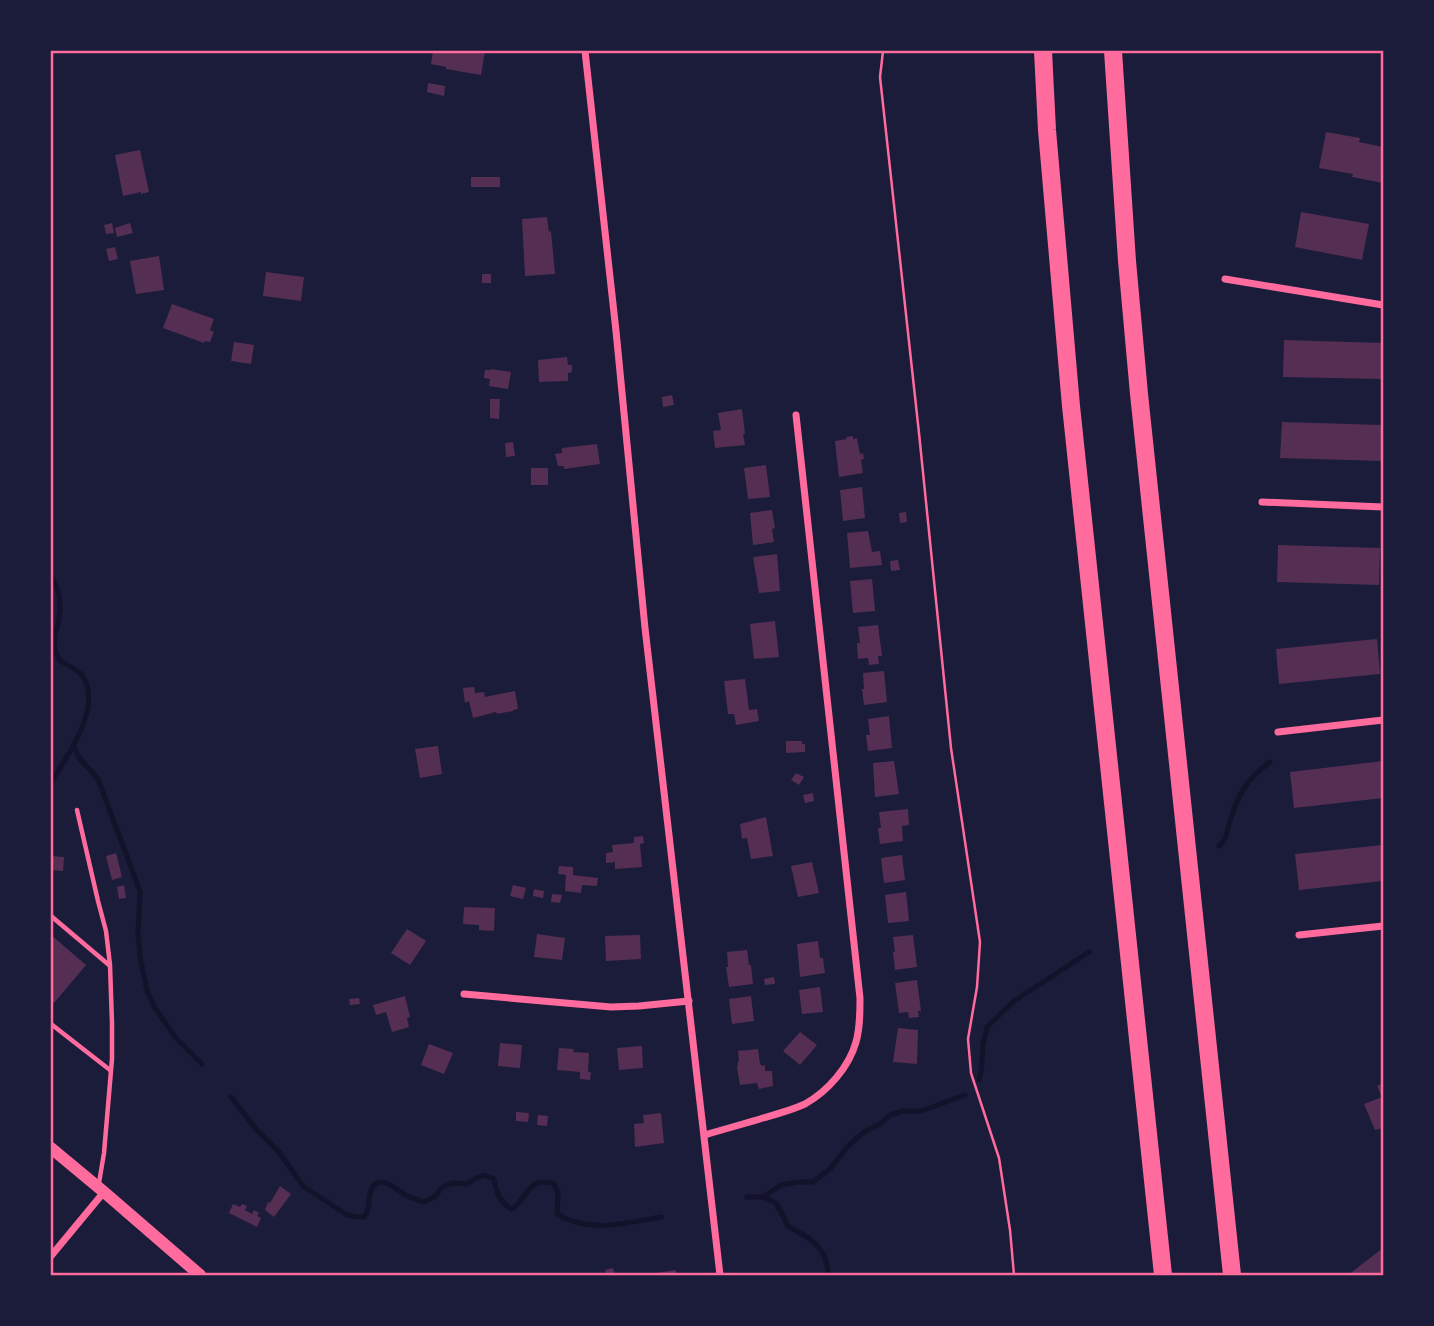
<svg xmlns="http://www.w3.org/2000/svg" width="1434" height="1326" viewBox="0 0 1434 1326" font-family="'PT Sans Narrow',sans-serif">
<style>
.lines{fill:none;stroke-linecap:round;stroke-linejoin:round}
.stream{stroke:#12122b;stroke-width:5}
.building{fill:#542f53}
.path{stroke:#ff6b9d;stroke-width:2.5}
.service{stroke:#ff6b9d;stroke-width:4.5}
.minor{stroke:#ff6b9d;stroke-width:7}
.tertiary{stroke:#ff6b9d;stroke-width:12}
.motorway{stroke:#ff6b9d;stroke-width:18}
.neatline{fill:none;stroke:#ff6b9d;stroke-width:2.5}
</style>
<rect width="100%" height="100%" fill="#1b1b3a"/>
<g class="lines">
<g class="stream">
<path d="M51 576C60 590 62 606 58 623 56 632 53 640 55 649 58 666 73 665 81 674 105 704 67 757 51 782"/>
<path d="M73 745 80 759 98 779 140 891 138 933 140 956 147 991 155 1008 176 1038 202 1064"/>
<path d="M1219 846C1227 839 1227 831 1230 821 1238 794 1247 779 1270 762"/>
<path d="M979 1080 981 1073 983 1045 987 1027 1014 1001 1089 952"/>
<path d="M231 1097 256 1129 279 1152 303 1186 347 1215 359 1217H364C370 1209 368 1203 370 1194 377 1169 396 1190 407 1196 412 1198 418 1200 424 1202L436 1196 441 1188 452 1183 467 1184 476 1178 484 1175 494 1179C496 1192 500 1204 512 1209 523 1202 527 1186 540 1182 541 1182 552 1183 553 1183L558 1193 557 1214C590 1234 626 1223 661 1217"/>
<path d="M747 1197H763L776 1203 788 1226 807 1237 817 1245 825 1257 829 1275"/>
<path d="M763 1197 781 1185 798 1182H813L830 1169 848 1146 864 1132 880 1124 890 1115 903 1111H921L965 1095"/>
</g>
</g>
<g class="building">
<path d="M433 51H485L481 75 446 69V67L431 64Z"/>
<path d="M428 83 445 86 444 96 427 92Z"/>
<path d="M1326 132 1360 138 1359 142 1383 147V183L1352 177 1353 174 1319 168Z"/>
<path d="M140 150 149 192 141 194V192L123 196 115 155Z"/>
<rect x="471" y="177" width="29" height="10"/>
<path d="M1301 212 1369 224 1362 260 1295 247Z"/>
<path d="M547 217 549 232 551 231 555 274 525 276 522 219Z"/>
<path d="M112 223 114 233 106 234 104 225Z"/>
<path d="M130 223 133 233 117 237 115 228Z"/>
<path d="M115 247 118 259 109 261 106 249Z"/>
<path d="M159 256 164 290 136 294 130 261Z"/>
<path d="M266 272 304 277 301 301 263 296Z"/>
<rect x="482" y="274" width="9" height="9"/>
<path d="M172 304 214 319 210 330 214 332 210 342 205 341 204 343 163 328Z"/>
<path d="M1284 340 1383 343V379L1283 377Z"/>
<path d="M234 342 254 345 251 364 231 361Z"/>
<path d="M567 357 568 365H572V372L568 373V381L539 382 538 360Z"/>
<path d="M491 369 511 372 508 389 489 386 490 379 484 378 485 370H491Z"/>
<path d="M672 395 674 405 663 407 662 397Z"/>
<path d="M490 399H500L499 419 490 418Z"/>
<path d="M742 409 745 434H743L745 445 715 448 713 431 721 430 718 413Z"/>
<path d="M1282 422 1383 425V461L1280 458Z"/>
<path d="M853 436V439L857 438 860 454 863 453 864 459 861 460 863 473 839 477 835 441 847 439 846 437Z"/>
<path d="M513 442 515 456 506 457 505 443Z"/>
<path d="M597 444 600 464 564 469V466H558L555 454 562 453V448Z"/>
<path d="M766 465 770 497 748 499 744 468Z"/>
<rect x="531" y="468" width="17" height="17"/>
<path d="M862 487 865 518 843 521 840 490Z"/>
<path d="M772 510 775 528 772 529 774 542 753 545 750 513Z"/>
<path d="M906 512 907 522 900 523 899 513Z"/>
<path d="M868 531 872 552 880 551 882 565 850 568 847 533Z"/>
<path d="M1278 545 1380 548 1379 585 1277 582Z"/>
<path d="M777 554 780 591 759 593 753 557Z"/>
<path d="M898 560 900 570 891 571 890 561Z"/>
<path d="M872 579 875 611 853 613 850 581Z"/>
<path d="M775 621 779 657 754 659 750 624Z"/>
<path d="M878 625 882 656H878L879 664 869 665 868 658 858 659 857 643H860L858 627Z"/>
<path d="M1377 639 1380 674 1279 684 1276 649Z"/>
<path d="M884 671 887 702 864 705 862 689H864L863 673Z"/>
<path d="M745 679 749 710 757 709 759 721 736 725 734 714H728L724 681Z"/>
<path d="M474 687 475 693 484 692 485 697 515 691 518 709 513 710V711L497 714 496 712 473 718 469 701 465 703 463 688Z"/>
<path d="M889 716 892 748 868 751 866 735H870L868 719Z"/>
<path d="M786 741H802V744H805V752L786 753Z"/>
<path d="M438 746 442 774 420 778 415 749Z"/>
<path d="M894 761 899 794 875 797 873 763Z"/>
<path d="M1383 761V798L1294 808 1290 772Z"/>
<path d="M796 773 804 777 799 785 791 780Z"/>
<path d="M813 793 814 801 805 803 803 795Z"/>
<path d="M908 809 909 825 902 826 903 841 880 844 878 828H881L879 812Z"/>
<path d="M766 817 773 856 751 859 747 838 742 839 740 824Z"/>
<path d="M643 836 644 843 640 844 642 867 615 869V862L606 863V853L613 852 612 845 634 843V837Z"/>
<path d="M1383 845V881L1299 890 1295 854Z"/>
<path d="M116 853 122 877 112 880 106 856Z"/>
<path d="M902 855 905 880 884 883 881 858Z"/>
<path d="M51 856 64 857 63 871 51 870Z"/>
<path d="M812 862 819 893 798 897 791 866Z"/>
<path d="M559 866 573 867V875L598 878 597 886 582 885 581 893 565 891 566 875 558 874Z"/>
<path d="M124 885 126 898 119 899 117 887Z"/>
<path d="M513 885 526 888 523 899 510 896Z"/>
<path d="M534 889 544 891 543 898 533 896Z"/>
<path d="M906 892 909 921 888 923 885 895Z"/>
<path d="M552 894 562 895 560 903 551 902Z"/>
<path d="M464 907 495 908 494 931 479 930V925L463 924Z"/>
<path d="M407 929 426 941 410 965 391 953Z"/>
<path d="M537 934 565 938 562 960 534 957Z"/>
<path d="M51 935 86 965 54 1003 51 1000Z"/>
<path d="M640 935 641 959 606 961 605 936Z"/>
<path d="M913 935 917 967 895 970 893 952H895L893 937Z"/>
<path d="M818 941 820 958H823L825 973 800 977 797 944Z"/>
<path d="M747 950 749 965H751L753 984 729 987 726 967H728L727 952Z"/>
<path d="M774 977 775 984 765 985 764 979Z"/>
<path d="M917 980 921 1011H918L919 1017 909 1018 908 1012 899 1013 895 983Z"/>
<path d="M820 987 823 1012 802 1014 799 990Z"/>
<path d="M405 996 410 1017 407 1018 409 1027 392 1032 386 1012 376 1015 373 1005Z"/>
<path d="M751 996 754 1021 732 1024 729 999Z"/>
<path d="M359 998 360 1004 350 1005 349 999Z"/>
<path d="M898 1028 918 1030 917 1064 893 1062Z"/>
<path d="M800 1032 817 1045 800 1065 783 1051Z"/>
<path d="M500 1043 522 1045 520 1068 498 1066Z"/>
<path d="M429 1044 453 1053 444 1074 421 1065Z"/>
<path d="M642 1046 643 1068 619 1070 617 1048Z"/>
<path d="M559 1048 574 1049 573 1052 589 1053 588 1072H591L590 1080 580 1079V1072L557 1070Z"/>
<path d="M758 1049 760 1064 762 1066 765 1065V1071H772L773 1086 759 1089 757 1083 740 1085 737 1068 738 1061H739L738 1051Z"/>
<path d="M1383 1083V1128L1375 1130 1364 1104 1382 1097 1377 1086Z"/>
<path d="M516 1112 529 1113 528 1122 516 1121Z"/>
<path d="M661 1113 664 1143 635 1147 634 1124 644 1123 643 1115Z"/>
<path d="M538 1115 548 1116 547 1126 537 1125Z"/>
<path d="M280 1186 291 1194 274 1217 265 1210 268 1202 270 1203Z"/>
<path d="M233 1204 240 1207 242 1204 247 1206 245 1210 252 1214 254 1210 259 1213 257 1216 261 1218 257 1227 229 1213Z"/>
<path d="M1383 1248V1275H1348Z"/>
<path d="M613 1268 615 1275H607L605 1270Z"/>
<path d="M676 1270V1275H650V1274Z"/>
</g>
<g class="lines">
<path class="path" d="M883 51 880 77 919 433 951 748 980 942 977 987 968 1039 971 1073 999 1158 1010 1230 1014 1275"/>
<g class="service">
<path d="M77 810 98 901 106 931 110 965 112 1023V1059L104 1153 99 1183"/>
<path d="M51 916 109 965"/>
<path d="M51 1024 110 1070"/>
</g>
<g class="minor">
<path d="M585 51 616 331 645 628 720 1275"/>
<path d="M1225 279 1383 305"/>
<path d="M1262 502 1383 507"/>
<path d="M1278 732 1383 720"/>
<path d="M1299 935 1383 926"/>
<path d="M464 994 611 1007 639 1006 689 1001"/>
<path d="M705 1135C724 1129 744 1124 763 1118 777 1114 792 1110 805 1104 828 1091 849 1067 856 1042 860 1028 860 1013 860 998L796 415"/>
<path d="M51 1256 104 1192"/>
</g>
<path class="tertiary" d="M51 1148 104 1192 200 1275"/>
<g class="motorway">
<path d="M1043 51 1047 130 1071 406 1163 1275"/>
<path d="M1113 51 1127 261 1139 394 1232 1275"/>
</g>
</g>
<rect width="1434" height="1326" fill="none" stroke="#1b1b3a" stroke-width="105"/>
<rect x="52" y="52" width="1330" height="1222" class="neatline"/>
</svg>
